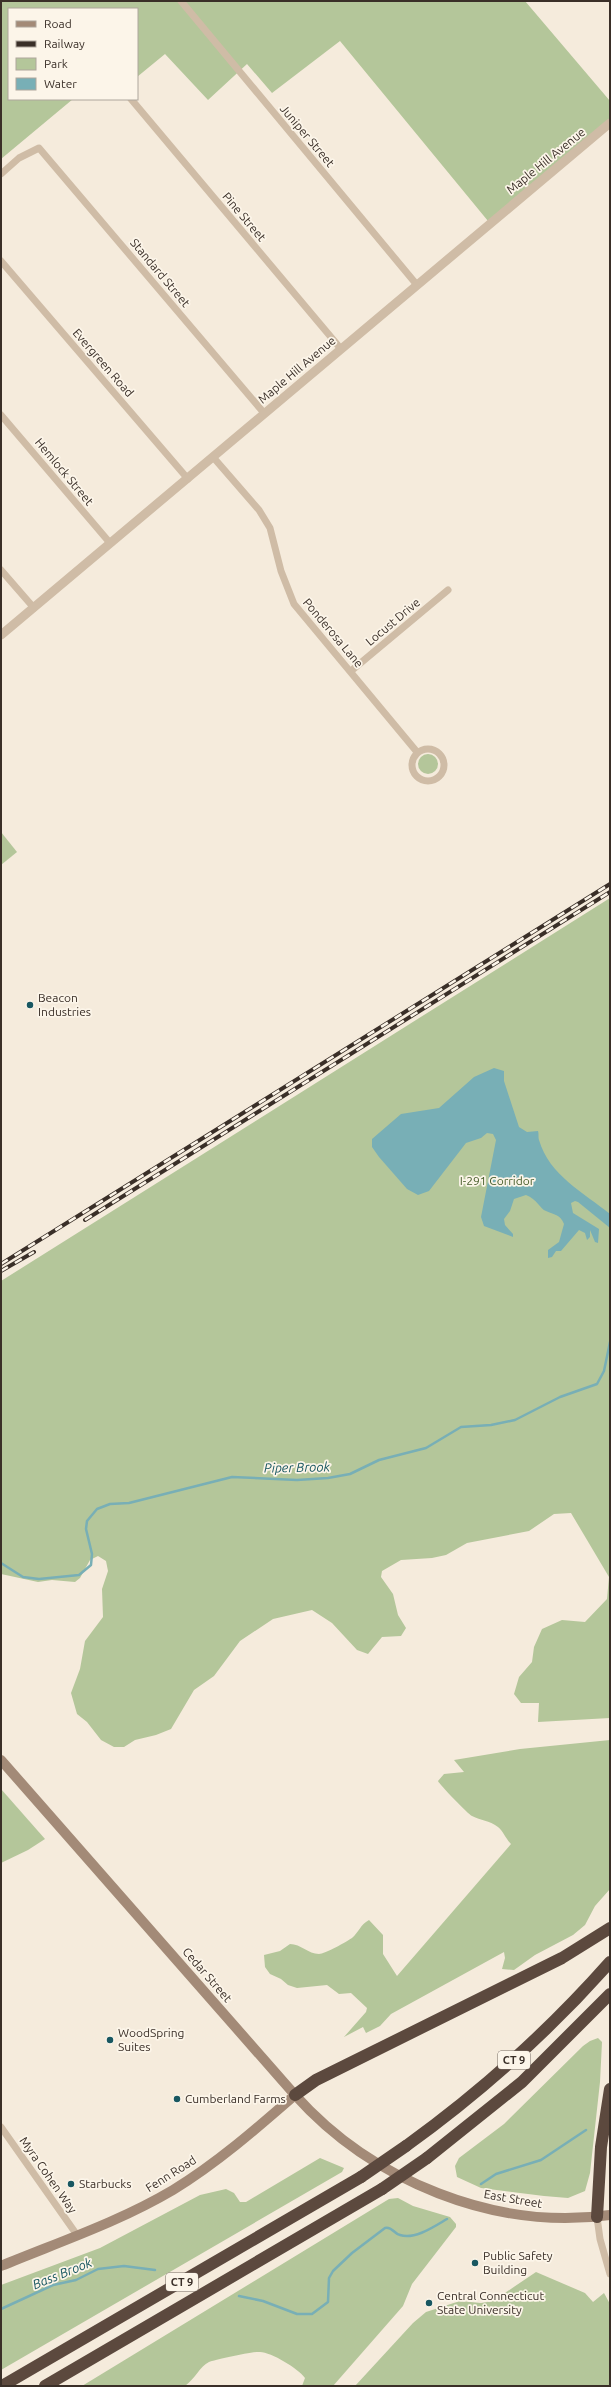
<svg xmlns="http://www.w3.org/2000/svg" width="611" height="2387" viewBox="0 0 611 2387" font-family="Ubuntu,sans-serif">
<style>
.green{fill:#b4c69a}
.water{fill:#78afb6}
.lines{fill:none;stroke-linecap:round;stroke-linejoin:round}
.stream{stroke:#78afb6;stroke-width:2.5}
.minor{stroke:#cfbca6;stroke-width:7}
.tertiary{stroke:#cfbca6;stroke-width:9}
.secondary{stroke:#a38a77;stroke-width:10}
.motorway{stroke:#5c493e;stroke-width:12}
.rail-casing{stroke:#3a2f28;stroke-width:4}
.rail{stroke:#fcf5e9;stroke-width:2.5;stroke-dasharray:8;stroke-linecap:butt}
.motorway-bridge{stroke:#5c493e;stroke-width:12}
.poi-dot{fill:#185761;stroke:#fcf5e9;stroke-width:1.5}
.labels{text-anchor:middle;stroke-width:3.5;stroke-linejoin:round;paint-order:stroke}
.shield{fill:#fcf5e9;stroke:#746a62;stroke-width:1}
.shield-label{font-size:11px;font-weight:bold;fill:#3a2f28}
.street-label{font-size:12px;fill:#3a2f28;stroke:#fcf5e9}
.poi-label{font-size:12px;fill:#3a2f28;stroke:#fcf5e9;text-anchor:start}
.park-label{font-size:12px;fill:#455c29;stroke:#fcf5e9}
.water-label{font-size:13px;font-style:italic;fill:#185761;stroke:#fcf5e9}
</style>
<rect width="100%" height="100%" fill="#f5ebdc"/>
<g class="green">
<path d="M1 1H525L610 101V123L488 221 340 41 272 93 247 64 208 100 165 54 137 77V9H9V99H73L1 159Z"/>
<circle cx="428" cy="764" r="10"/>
<path d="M1 832 17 852 1 865Z"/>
<path d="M610 898V1718L538 1722 539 1703H521L514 1694 519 1677 532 1662 534 1647 542 1629 562 1620 585 1622 607 1599 609 1577 571 1513 554 1514 529 1531 467 1543 446 1555 432 1558 401 1560 382 1571 381 1577 393 1594 398 1615 406 1628 401 1636 382 1637 368 1654 357 1650 332 1623 312 1610 273 1619 240 1641 214 1676 194 1690 171 1729 156 1735 135 1740 124 1747H114L101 1740 87 1722 77 1714 71 1693 80 1669 85 1641 103 1617 102 1589 108 1571 106 1561 98 1556 90 1560 80 1578 75 1582 52 1580 38 1582 1 1574V1281Z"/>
<path d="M610 1740V1889L595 1906 585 1925 573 1935 535 1955 514 1970 502 1969 505 1958 504 1952 391 2014 380 2026 366 2033 363 2027 344 2037 366 2012 367 2008 351 1993 339 1994 327 1985 297 1988 288 1985 281 1979 270 1974 265 1967 264 1955 280 1951 290 1944C301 1944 308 1954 319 1954 325 1954 346 1942 352 1938 359 1932 360 1925 369 1920L383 1935V1954L397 1976 511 1844C506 1839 503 1831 498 1827 489 1820 481 1821 472 1816 469 1815 439 1784 438 1781L444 1774 464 1772 454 1760 520 1749Z"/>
<path d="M1 1789 45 1839 28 1850 1 1863Z"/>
<path d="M598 2038 602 2042 600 2082 590 2173 585 2191 568 2198 544 2196 481 2188 457 2177 455 2166 459 2158 504 2124 583 2046 590 2041Z"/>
<path d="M320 2158 344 2168 342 2172 1 2370V2285L100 2248 200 2195 226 2189 234 2193 240 2202H246Z"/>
<path d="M398 2198 413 2206 450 2217 456 2224V2227L412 2284 403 2306 333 2386H302L305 2378C299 2369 271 2352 260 2352 254 2351 215 2360 209 2362 200 2366 195 2379 185 2386H82L389 2199Z"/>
<path d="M536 2272 585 2293 593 2302 604 2293 610 2304V2386H355L413 2323 426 2312 460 2301 481 2303 493 2301Z"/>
</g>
<path class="water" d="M494 1068 504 1071V1081L519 1127 527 1132 538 1131C539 1134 538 1136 539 1140 549 1175 584 1193 610 1214V1228L578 1202 575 1201 571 1203 573 1213 599 1229 598 1243 595 1242 590 1230V1237L587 1240 585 1233 579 1230 561 1251H556L552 1257 548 1258V1250L559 1242 564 1224C560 1214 554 1215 546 1211 540 1209 537 1199 526 1195L514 1199 510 1211 504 1219 505 1225 513 1234V1237L484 1226 481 1217 496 1140 493 1134 487 1133 481 1138 466 1143 429 1191 418 1195 407 1189 379 1157 372 1147V1139L401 1114 439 1108 474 1077Z"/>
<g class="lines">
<g class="stream">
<path d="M1 1563 23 1577 39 1579 79 1575 91 1565 92 1554 86 1529 87 1521 97 1509 110 1504 129 1503 232 1477 297 1480 328 1478 350 1474 379 1460 426 1448 461 1427 491 1425 515 1420 560 1397 597 1384 604 1371 610 1342"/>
<path d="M481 2184 496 2174 541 2160 586 2130"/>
<path d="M239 2296 263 2301 297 2314H312L328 2302 329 2278 333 2271 352 2253 385 2228C392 2226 394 2234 400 2235 415 2240 435 2226 447 2219"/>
<path d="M1 2309 53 2285 76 2280 98 2269 124 2266 155 2270"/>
</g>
<g class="minor">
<path d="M181 1 417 285"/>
<path d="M131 99 341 349"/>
<path d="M1 174 19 158 39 148 264 413"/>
<path d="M1 261 188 479"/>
<path d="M1 415 110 543"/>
<path d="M213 457 259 510 270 528 281 571 294 604 417 752"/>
<path d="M1 570 34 608"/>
<path d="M351 671 448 590"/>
<circle cx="428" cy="765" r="16"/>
<path d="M1 2127 77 2235"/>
<path d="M597 2217 600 2239 610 2274"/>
</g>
<path class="tertiary" d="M1 635 610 123"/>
<g class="secondary">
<path d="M1 1760 295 2095C372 2181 495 2231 610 2215"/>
<path d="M1 2266C59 2242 119 2222 173 2190 217 2163 256 2129 295 2095"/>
</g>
<g class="motorway">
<path d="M295 2095 316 2080 562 1958 610 1928"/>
<path d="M406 2146C481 2092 549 2031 610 1962"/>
<path d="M427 2158 522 2082 610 1994"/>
<path d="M597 2217 601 2147 610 2089"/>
<path d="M2 2386 361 2177"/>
<path d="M45 2386 382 2189"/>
</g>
<g class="rail-casing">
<g id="rail">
<path d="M85 1220 610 892"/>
<path d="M1 1264 610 884"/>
<path d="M1 1271 34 1252"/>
</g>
</g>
<use href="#rail" class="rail"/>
<g class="motorway-bridge">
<path d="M361 2177 406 2146"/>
<path d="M382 2189 427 2158"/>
</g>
</g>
<g class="poi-dot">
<circle cx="30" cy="1005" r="4"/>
<circle cx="110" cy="2040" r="4"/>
<circle cx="177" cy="2099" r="4"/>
<circle cx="71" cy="2184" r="4"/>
<circle cx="475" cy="2263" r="4"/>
<circle cx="429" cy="2303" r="4"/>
</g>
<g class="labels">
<g class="shield">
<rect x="498" y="2051" width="32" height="18" rx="3"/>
<rect x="166" y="2273" width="32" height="18" rx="3"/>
</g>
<g class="shield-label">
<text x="514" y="2064">CT 9</text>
<text x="182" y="2286">CT 9</text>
</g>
<g class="street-label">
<text transform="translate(307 136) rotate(50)" y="4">Juniper Street</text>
<text transform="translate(546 161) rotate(-39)" y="4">Maple Hill Avenue</text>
<text transform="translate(244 217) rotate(50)" y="4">Pine Street</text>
<text transform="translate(160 273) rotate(50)" y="4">Standard Street</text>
<text transform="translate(103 363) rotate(49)" y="4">Evergreen Road</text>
<text transform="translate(297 370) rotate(-40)" y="4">Maple Hill Avenue</text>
<text transform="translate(64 472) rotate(50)" y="4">Hemlock Street</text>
<text transform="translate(393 622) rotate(-40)" y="4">Locust Drive</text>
<text transform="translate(333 633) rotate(50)" y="4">Ponderosa Lane</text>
<text transform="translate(207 1975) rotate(49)" y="4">Cedar Street</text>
<text transform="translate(171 2174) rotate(-32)" y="4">Fenn Road</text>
<text transform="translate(48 2175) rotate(55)" y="4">Myra Cohen Way</text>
<text transform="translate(513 2199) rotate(10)" y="4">East Street</text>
</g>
<g class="poi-label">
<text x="38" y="1002">Beacon<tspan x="38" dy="14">Industries</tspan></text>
<text x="118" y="2037">WoodSpring<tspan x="118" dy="14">Suites</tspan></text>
<text x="185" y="2103">Cumberland Farms</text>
<text x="79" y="2188">Starbucks</text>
<text x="483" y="2260">Public Safety<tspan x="483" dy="14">Building</tspan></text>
<text x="437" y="2300">Central Connecticut<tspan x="437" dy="14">State University</tspan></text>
</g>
<g class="park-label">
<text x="497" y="1185">I-291 Corridor</text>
</g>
<g class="water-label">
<text transform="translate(297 1467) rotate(-1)" y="5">Piper Brook</text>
<text transform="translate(62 2273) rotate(-22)" y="5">Bass Brook</text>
</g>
</g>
<rect width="611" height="2387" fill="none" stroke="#3a2f28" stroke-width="4"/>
<rect x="8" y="8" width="130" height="92" fill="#fcf5e9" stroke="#aea69c"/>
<rect x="16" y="21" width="20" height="6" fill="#a38a77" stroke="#aea69c"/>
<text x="44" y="28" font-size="12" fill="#3a2f28">Road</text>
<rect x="16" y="41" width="20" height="6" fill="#3a2f28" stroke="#aea69c"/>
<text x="44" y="48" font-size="12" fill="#3a2f28">Railway</text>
<rect x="16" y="58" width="20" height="12" fill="#b4c69a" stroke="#aea69c"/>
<text x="44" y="68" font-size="12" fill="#3a2f28">Park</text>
<rect x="16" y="78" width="20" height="12" fill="#78afb6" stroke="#aea69c"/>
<text x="44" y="88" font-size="12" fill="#3a2f28">Water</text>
</svg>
